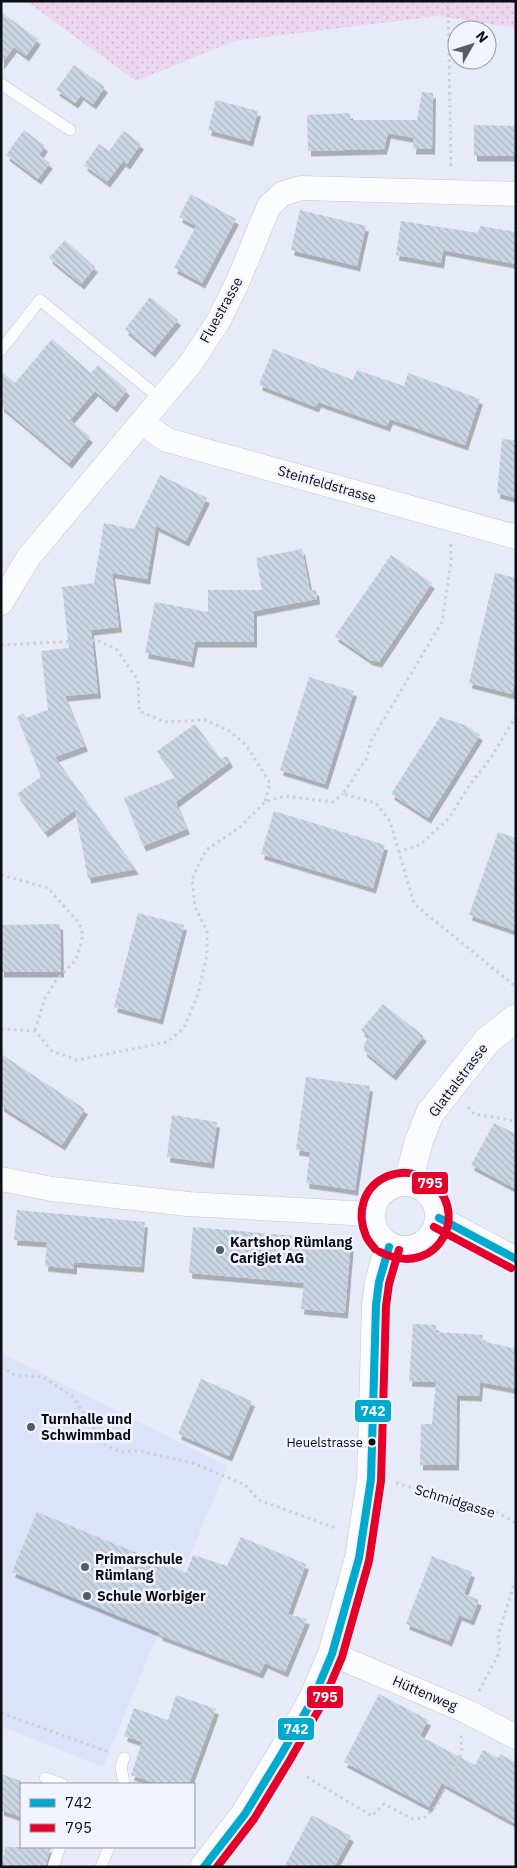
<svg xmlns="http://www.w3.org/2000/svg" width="517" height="1868" viewBox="0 0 517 1868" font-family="'IBM Plex Sans',sans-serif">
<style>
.built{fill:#dce2f9}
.grass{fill:url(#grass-dots)}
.building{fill:url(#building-back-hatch);filter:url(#shadow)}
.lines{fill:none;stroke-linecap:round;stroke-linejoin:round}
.service-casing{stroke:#c3c6d0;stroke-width:12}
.minor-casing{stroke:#c3c6d0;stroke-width:25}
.tertiary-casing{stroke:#c3c6d0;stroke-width:29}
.path{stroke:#cdced2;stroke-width:3;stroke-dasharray:2.5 4;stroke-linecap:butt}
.service{stroke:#fbfcfe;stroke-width:11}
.minor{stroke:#fbfcfe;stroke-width:24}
.tertiary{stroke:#fbfcfe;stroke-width:28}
.bus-1-casing{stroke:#f1f4fe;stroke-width:11}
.bus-2-casing{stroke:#f1f4fe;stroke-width:11}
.bus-1{stroke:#00a9ce;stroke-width:8}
.bus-2{stroke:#e4002b;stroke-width:8}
.poi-dot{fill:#595b64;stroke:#f1f4fe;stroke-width:2}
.bus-dot{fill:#0c0e15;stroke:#f1f4fe;stroke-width:2}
.labels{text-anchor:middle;stroke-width:5;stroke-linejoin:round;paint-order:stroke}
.bus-label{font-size:13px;fill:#0c0e15;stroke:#f1f4fe;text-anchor:end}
.street-label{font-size:14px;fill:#0c0e15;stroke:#f1f4fe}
.poi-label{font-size:14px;font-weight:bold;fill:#0c0e15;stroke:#f1f4fe;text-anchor:start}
.line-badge{stroke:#f1f4fe;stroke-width:2}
.badge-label{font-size:14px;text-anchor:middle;font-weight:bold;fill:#fff}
</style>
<defs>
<pattern id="grass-dots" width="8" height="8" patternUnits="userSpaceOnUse" patternTransform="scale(1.25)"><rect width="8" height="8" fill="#ecd6f0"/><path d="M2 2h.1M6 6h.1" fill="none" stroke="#c9b6cd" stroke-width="1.8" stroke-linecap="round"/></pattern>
<pattern id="building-back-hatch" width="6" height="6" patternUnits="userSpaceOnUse" patternTransform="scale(1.25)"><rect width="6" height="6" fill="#cad6e4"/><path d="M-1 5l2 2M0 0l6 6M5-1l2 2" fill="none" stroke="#acb6c3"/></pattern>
<filter id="shadow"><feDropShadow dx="3" dy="5.5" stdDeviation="0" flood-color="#0004"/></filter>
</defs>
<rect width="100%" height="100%" fill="#e7eaf7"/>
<path class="built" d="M1 1353 227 1466 103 1767 1 1726Z"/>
<path class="grass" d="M26 1H516V28L439 16 234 41 136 81Z"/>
<g class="building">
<path d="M1 12 38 39 26 56 14 47 1 64Z"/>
<path d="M74 65 105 87 93 104 81 95 75 103 56 90Z"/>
<path d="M422 92 433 93 432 149H413L414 138 388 133 384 149 308 151 307 115 350 113V120H417Z"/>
<path d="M216 100 258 111 250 141 208 130Z"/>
<path d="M474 125 516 126V156H474Z"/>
<path d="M24 130 45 146 39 155 50 163 38 179 6 155Z"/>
<path d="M124 131 141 144 127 164 109 151Z"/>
<path d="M99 144 123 161 107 182 84 165Z"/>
<path d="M191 194 236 219 202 283 174 268 196 226 179 217Z"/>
<path d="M300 210 366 226 357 266 291 250Z"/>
<path d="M401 221 478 233 480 226 516 232V264L443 250 441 263 396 255Z"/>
<path d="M65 240 95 267 81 284 49 258Z"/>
<path d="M150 297 178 320 152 352 125 329Z"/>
<path d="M52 339 91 373 98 365 127 390 114 407 95 391 70 420 90 437 69 463 1 406V372L15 383Z"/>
<path d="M273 349 353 380 357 370 404 386 408 373 480 399 465 445 390 419 387 426 318 402 316 407 259 385Z"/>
<path d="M502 439 516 440V498L497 493Z"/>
<path d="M160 475 207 498 186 541 156 526 147 579 112 573 119 627 91 630 98 693 65 696 85 746 55 757 136 869 88 878 75 810 45 832 17 794 41 777 17 717 23 713 26 718 48 710 41 651 69 648 62 587 94 583 104 523 134 529Z"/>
<path d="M302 549 310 590H316L317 599 254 611V642H195L191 662 145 653 155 602 208 612V590H262L256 558Z"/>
<path d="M391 555 432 583 379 662 370 660 335 636Z"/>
<path d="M495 573 516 578V679L512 694 469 683Z"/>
<path d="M309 677 354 691 325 784 280 770Z"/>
<path d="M440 717 465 725 480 735 428 818 391 794Z"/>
<path d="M195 724 221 759 227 756 230 762 176 802 187 829 143 846 124 798 176 777 157 751Z"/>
<path d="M274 811 385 845 373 888 261 854Z"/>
<path d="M498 832 516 838V931L469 915Z"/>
<path d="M138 913 184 925 160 1019 114 1007Z"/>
<path d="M60 924 61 972H1V925Z"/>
<path d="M383 1004 424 1036 393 1075 364 1051V1044L369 1037 361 1030Z"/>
<path d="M1 1054 85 1109 62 1145 1 1106Z"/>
<path d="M306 1077 370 1086 355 1190 306 1183 310 1152 296 1150Z"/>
<path d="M172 1115 217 1122 211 1163 167 1157Z"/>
<path d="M494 1123 516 1134V1189L471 1165Z"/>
<path d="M17 1210 145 1222 141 1267 74 1262V1269L45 1266 47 1242 14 1240Z"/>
<path d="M193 1227 351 1241 345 1313 301 1309 304 1283 189 1273Z"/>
<path d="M413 1324 436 1325V1332L483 1335 482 1341 516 1349V1389L480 1382 479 1396 457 1395 456 1465H420L421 1424H432L436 1382 409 1381Z"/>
<path d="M201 1379 252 1401 229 1456 178 1434Z"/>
<path d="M37 1512 186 1573 193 1555 227 1566 241 1537 306 1564 288 1614 307 1619 285 1672 265 1663 260 1673 159 1635 160 1633 12 1572Z"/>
<path d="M432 1556 472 1572 464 1594 479 1600 471 1620 459 1615 449 1641 406 1624Z"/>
<path d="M379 1694 428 1720 420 1736 475 1765 483 1750 498 1758 500 1754 516 1763V1824L442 1783 429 1807 344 1762Z"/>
<path d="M176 1695 216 1709 189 1784H158L131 1775 142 1742 124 1736 134 1708 168 1720Z"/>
<path d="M1 1774 21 1781V1817L1 1810Z"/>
<path d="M312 1815 351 1836 334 1867H284Z"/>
<path d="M5 1847H51L45 1867H2Z"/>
</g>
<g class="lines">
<g class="service-casing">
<g id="service">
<path d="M1 84 70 130"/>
<path d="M1 350 40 300 162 400"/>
<path d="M45 1778 62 1784"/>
<path d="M124 1784 121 1766 124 1758"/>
<path d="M53 1867 60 1847"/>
<path d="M101 1867 109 1847"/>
</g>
</g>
<g class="minor-casing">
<g id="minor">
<path d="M142 423 167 440 516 537"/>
<path d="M1 603 28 558 191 363 219 320 238 281 269 206 282 194 301 188 516 194"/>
<path d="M1 1179 52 1189 188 1204 370 1214"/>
<path d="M439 1218 516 1259"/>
<path d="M332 1654 468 1712 516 1737"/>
</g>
</g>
<g class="tertiary-casing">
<g id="tertiary">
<path d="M408 1182 419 1141 430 1113 487 1041 516 1018"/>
<circle cx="405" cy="1216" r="34"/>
<path d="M204 1867 245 1814 281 1755 313 1699 332 1654 359 1558 371 1479 376 1305 379 1282 389 1247"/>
</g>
</g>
<g class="path">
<path d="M448 1 451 168"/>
<path d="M1 645 96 640 116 649 138 680 139 711 165 722 205 720 228 730 246 745 270 783 265 802"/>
<path d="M516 716 490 759 469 786 449 818 421 844 399 852 414 904 516 987"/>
<path d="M399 852 390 821 376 803 343 794 366 759 372 739 442 622 451 562V542"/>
<path d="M1 875 48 888 79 923 83 935 76 960 57 979 45 998 35 1031"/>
<path d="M1 1029 35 1031 52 1051 77 1060 167 1042 184 1028 198 994 207 955V931L195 907 192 879 206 850 239 828 265 802 284 796 333 802 343 794"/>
<path d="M468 1107 474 1114 516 1121"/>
<path d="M1 1367 15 1375 43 1377 73 1397 104 1444 120 1452 139 1451 193 1463 245 1485 259 1500 338 1529"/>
<path d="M396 1483 498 1513 516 1523"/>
<path d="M479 1691 500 1651 498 1635 516 1578"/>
<path d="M1 1713 109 1752"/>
<path d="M307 1777 372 1816 384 1804 413 1819 424 1818 437 1805 462 1752 461 1735"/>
</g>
<use href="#service" class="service"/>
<use href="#minor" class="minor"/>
<use href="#tertiary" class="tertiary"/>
<g class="bus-1-casing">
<g id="bus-1">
<path d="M439 1218 516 1259"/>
<path d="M204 1867 245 1814 281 1755 313 1699 332 1654 359 1558 371 1479 376 1305 379 1282 389 1247"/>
</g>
</g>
<g class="bus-2-casing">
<g id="bus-2">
<path d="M434 1227 511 1268"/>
<path d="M375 1249C372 1245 368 1241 366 1236 356 1213 363 1186 388 1176 401 1171 414 1172 425 1179 474 1205 441 1282 380 1252"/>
<path d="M217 1867 254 1819 290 1760 322 1704 342 1657 369 1561 381 1481 386 1306 389 1284 399 1250"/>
</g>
</g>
<use href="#bus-1" class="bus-1"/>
<use href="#bus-2" class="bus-2"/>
</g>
<g class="poi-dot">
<circle cx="220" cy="1250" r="5"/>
<circle cx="31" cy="1427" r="5"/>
<circle cx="85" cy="1567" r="5"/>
<circle cx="87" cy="1596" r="5"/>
</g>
<circle class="bus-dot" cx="372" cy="1442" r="4.5"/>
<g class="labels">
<g class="bus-label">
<text x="363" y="1447">Heuelstrasse</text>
</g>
<g class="street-label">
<text transform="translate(221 310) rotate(-61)" y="5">Fluestrasse</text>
<text transform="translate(327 484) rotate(16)" y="5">Steinfeldstrasse</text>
<text transform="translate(458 1080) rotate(-53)" y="5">Glattalstrasse</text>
<text transform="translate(455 1501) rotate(17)" y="5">Schmidgasse</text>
<text transform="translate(425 1693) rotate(23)" y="5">Hüttenweg</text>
</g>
<g class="poi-label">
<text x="230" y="1247">Kartshop Rümlang<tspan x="230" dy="16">Carigiet AG</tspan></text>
<text x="41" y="1424">Turnhalle und<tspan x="41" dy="16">Schwimmbad</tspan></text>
<text x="95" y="1564">Primarschule<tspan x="95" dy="16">Rümlang</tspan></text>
<text x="97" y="1601">Schule Worbiger</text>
</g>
</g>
<g class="line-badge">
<rect x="411" y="1171" width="38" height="24" rx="5" fill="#e4002b"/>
<rect x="354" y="1399" width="38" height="24" rx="5" fill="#00a9ce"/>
<rect x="306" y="1685" width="38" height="24" rx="5" fill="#e4002b"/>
<rect x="277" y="1717" width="38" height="24" rx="5" fill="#00a9ce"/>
</g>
<g class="badge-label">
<text x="430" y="1188">795</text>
<text x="373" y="1416">742</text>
<text x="325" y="1702">795</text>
<text x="296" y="1734">742</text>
</g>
<rect width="517" height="1868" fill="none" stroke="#0c0e15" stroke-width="5"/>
<rect x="20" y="1783" width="175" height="65" fill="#f1f4fe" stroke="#9598a1"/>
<rect x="30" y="1799" width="25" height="8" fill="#00a9ce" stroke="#9598a1"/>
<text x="65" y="1808" font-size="15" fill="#0c0e15">742</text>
<rect x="30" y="1824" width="25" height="8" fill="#e4002b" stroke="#9598a1"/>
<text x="65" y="1833" font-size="15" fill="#0c0e15">795</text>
<g transform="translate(472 45) rotate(51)"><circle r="24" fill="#f1f4fe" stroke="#9598a1"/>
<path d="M0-4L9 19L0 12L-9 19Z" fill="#595b64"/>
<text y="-8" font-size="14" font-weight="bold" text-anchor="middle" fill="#0c0e15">N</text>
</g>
</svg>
